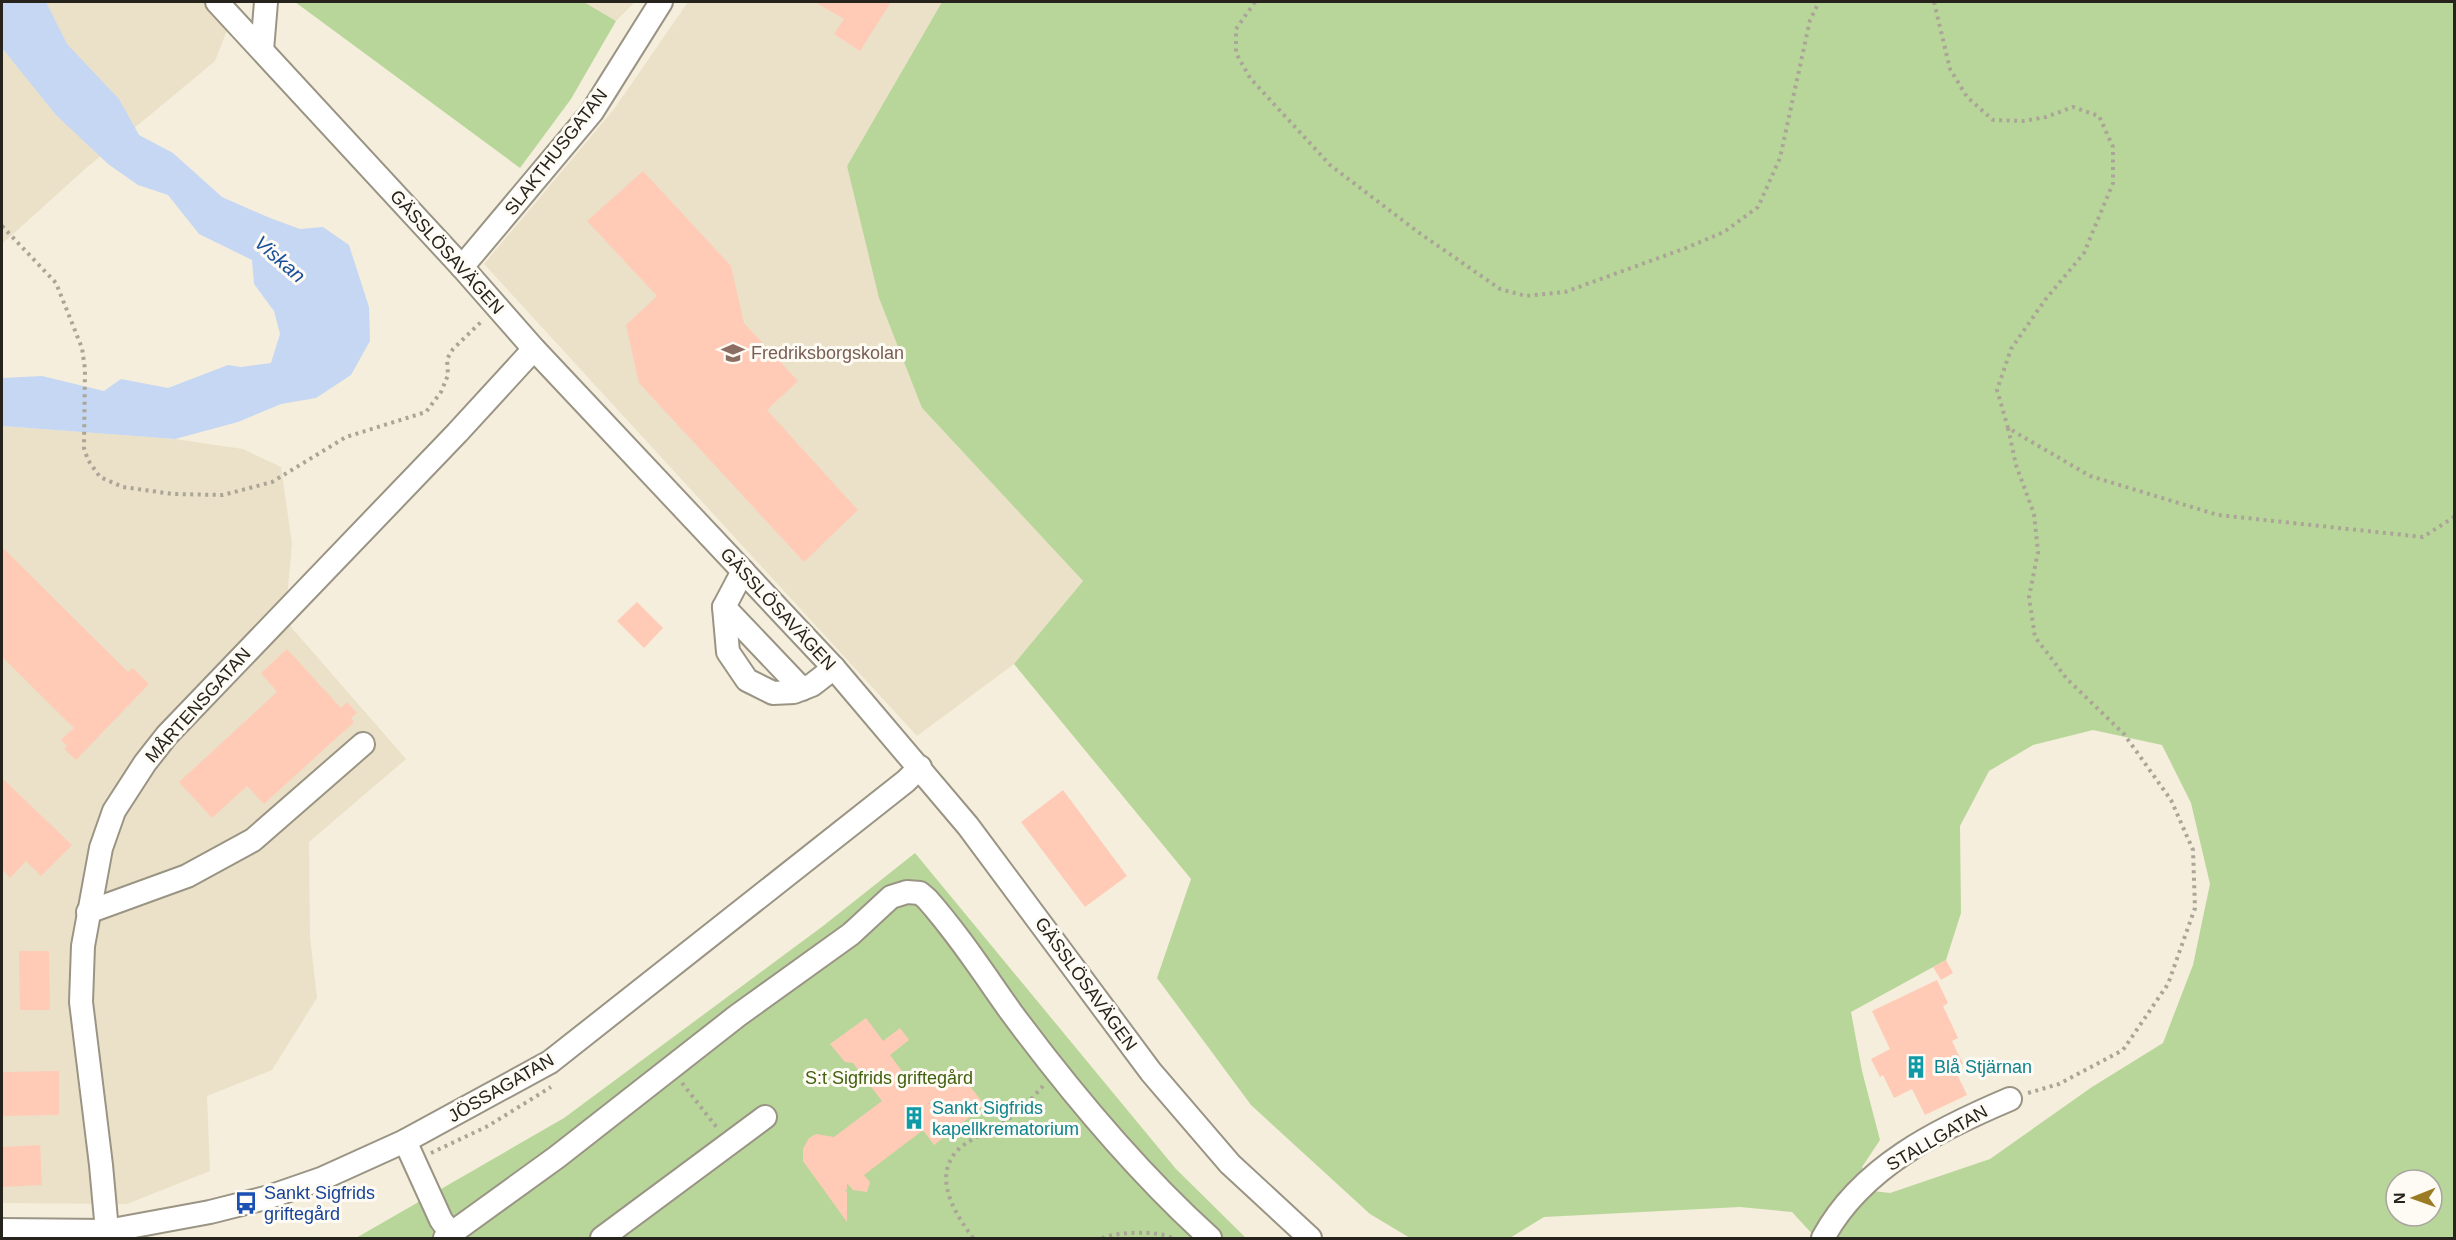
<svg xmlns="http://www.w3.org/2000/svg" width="2456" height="1240" viewBox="0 0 2456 1240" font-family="Arial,sans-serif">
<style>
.built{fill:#ebe1c8}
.green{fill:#b9d69a;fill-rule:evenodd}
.water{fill:#c5d7f3}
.building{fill:#ffcbb7}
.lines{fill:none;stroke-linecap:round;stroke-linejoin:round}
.minor-casing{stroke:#9a9484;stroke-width:26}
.path{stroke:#aaa597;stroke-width:4;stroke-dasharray:3 4.5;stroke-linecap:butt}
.minor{stroke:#fff;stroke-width:22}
.labels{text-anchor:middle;stroke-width:6;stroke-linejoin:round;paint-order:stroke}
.street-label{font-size:18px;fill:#26231d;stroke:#fefbf4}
.education-label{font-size:18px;fill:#785e54;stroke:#fefbf4;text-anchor:start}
.culture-label{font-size:18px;fill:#0d838f;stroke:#fefbf4;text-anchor:start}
.park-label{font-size:18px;fill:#41600e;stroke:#fefbf4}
.transit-label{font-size:18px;fill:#164399;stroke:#fefbf4;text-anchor:start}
.water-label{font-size:20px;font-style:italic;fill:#1a4e9c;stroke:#fefbf4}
</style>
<rect width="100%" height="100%" fill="#f5eedc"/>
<g class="built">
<path d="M2 2H238L215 61 85 169 2 244Z"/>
<path d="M584 2H635L616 21Z"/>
<path d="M688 2H942L847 166 922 408 1083 581 1014 664 917 736 484 264 614 109Z"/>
<path d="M2 426 175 439 243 449 281 467 292 544 285 620 406 759 309 842 310 937 317 998 272 1070 207 1096 210 1171 127 1204 2 1203Z"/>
</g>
<g class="green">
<path d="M295 2H584L616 21 571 99 520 168Z"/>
<path d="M942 2H2454V1238H1816L1792 1212 1740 1207 1544 1217 1510 1238H1410L1370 1214 1251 1105 1157 978 1191 879 1014 664 1083 581 922 408 879 298 847 166ZM2093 730 2162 745 2191 803 2210 884 2193 965 2163 1043 2092 1087 1990 1159 1890 1193 1873 1191 1862 1167 1880 1140 1862 1071 1851 1012 1946 960 1961 913 1960 826 1989 771 2033 745ZM2396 1180H2432V1216H2396Z"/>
<path d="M915 853 1176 1169 1246 1238H356L564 1118 823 926Z"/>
</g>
<path class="water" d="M2 2H46L67 44 119 99 139 135 173 153 222 197 270 218 300 229 323 227 349 245 369 307 370 341 351 375 316 398 281 404 238 422 175 439 2 426V378L42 376 104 391 121 379 168 388 228 365 241 367 271 363 280 334 274 311 254 284 252 260 199 234 168 195 138 185 108 164 56 115 2 48Z"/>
<g class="building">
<path d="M815 2H891L860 51 834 34 844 19Z"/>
<path d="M643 171 731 266 744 323 798 381 767 410 858 510 804 562 639 383 626 325 657 296 587 221Z"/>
<path d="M2 547 128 672 133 668 149 684 76 760 64 749 67 746 61 740 74 728 2 657Z"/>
<path d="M637 602 663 628 644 648 617 621Z"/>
<path d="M287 649 341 708 347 702 357 713 351 718 354 722 264 804 247 786 212 818 179 782 277 692 261 673Z"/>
<path d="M2 778 72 845 41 876 26 861 10 878 2 869Z"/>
<path d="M1063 790 1127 876 1085 907 1021 822Z"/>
<path d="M19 951H49L50 1010H20Z"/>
<path d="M1946 960 1953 973 1941 980 1933 967Z"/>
<path d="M1937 980 1948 1003 1943 1006 1958 1038 1952 1041 1963 1064 1954 1068 1967 1095 1925 1115 1912 1089 1894 1098 1883 1075 1880 1077 1871 1059 1890 1049 1872 1011Z"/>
<path d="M866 1018 883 1041 900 1028 909 1040 890 1055 913 1086 934 1070 941 1079 955 1068 985 1105 934 1145 923 1130 864 1175 870 1182 867 1192 853 1190 847 1183V1190L844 1189 847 1192V1222L803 1161V1149L809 1138 816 1134 834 1137 882 1101 853 1063 845 1062 830 1044Z"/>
<path d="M59 1071V1115L2 1116V1072Z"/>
<path d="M40 1145 42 1185 2 1187V1147Z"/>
</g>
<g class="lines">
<g class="minor-casing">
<g id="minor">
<path d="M217 2 462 267 534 349 834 668 968 826 1151 1072 1230 1164 1310 1238"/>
<path d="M262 50 266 2"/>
<path d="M462 267 592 112 661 2"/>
<path d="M743 571 724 607 728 652 747 680 773 693 794 692 812 685 834 668"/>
<path d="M724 607 802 689"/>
<path d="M88 912 187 876 253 840 363 744"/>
<path d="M405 1141 441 1220 454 1238"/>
<path d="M2 1230 107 1231 210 1212 269 1197 321 1179 405 1141 550 1062 906 781 920 767"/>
<path d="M107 1231 101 1165 81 1002 83 946 101 848 114 811 145 763 167 735 457 433 534 349"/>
<path d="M445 1238 557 1157 737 1016 851 934 891 897 907 892 920 893 927 899C958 934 984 974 1011 1012 1071 1093 1136 1171 1210 1238"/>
<path d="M602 1238 765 1117"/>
<path d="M1823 1238C1861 1167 1939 1129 2010 1099"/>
</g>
</g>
<g class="path">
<path d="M1255 2 1236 29V53L1250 78 1330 165 1418 232 1500 289 1526 296 1565 292 1686 248 1724 232 1758 207 1780 158 1810 20 1819 2"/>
<path d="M1934 2 1950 69 1967 97 1993 120 2023 121 2046 117 2073 107 2099 116 2113 147V183L2084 253 2045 300 2011 349 1997 390 2008 428 2090 476 2218 515 2423 537 2454 517"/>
<path d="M2 226 56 283 82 348 85 369 84 448 88 460 100 477 123 487 173 494 223 495 272 482 346 437 426 412 441 392 448 375 447 359 453 349 483 320"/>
<path d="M2008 428 2016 465 2034 514 2038 552 2029 597 2035 637 2067 679 2124 734 2171 800 2193 850 2195 908 2168 984 2123 1050 2059 1084 2028 1093"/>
<path d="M682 1083 718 1129"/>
<path d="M431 1153 488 1126 551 1087"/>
<path d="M973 1238C957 1216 933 1181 955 1153 966 1139 995 1130 1010 1118 1023 1109 1033 1097 1043 1086"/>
<path d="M1102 1238C1117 1232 1157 1230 1172 1238"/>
</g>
<use href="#minor" class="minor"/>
</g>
<defs>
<g id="school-bare" transform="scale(1.8)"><path d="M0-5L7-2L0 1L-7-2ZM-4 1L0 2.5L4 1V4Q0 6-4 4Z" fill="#8d6e63" stroke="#fefbf4" stroke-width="2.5" paint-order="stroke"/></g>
<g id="building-bare" transform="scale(1.8)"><path d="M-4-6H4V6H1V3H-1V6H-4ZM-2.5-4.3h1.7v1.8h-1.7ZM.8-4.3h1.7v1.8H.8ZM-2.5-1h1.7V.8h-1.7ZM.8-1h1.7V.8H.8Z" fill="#0f9aa8" stroke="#fefbf4" stroke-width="2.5" paint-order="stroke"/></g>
<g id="bus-bare" transform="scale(1.8)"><path d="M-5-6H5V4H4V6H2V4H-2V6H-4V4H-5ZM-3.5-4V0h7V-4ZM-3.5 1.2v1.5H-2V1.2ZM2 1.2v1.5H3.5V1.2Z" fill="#1a4fb4" stroke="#fefbf4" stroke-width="2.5" paint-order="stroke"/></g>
</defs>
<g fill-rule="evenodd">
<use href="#school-bare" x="733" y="353"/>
<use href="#building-bare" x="1916" y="1067"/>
<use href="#building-bare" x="914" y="1118"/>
<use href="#bus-bare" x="246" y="1203"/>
</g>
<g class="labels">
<g class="street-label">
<text transform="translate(556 152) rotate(-52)" y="6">SLAKTHUSGATAN</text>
<text transform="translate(447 252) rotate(48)" y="6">GÄSSLÖSAVÄGEN</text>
<text transform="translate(778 609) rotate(47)" y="6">GÄSSLÖSAVÄGEN</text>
<text transform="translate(198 705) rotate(-48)" y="6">MÅRTENSGATAN</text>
<text transform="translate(1086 984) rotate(54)" y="6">GÄSSLÖSAVÄGEN</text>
<text transform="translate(501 1088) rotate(-30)" y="6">JÖSSAGATAN</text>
<text transform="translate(1937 1138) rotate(-30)" y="6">STALLGATAN</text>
</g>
<g class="education-label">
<text x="751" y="359">Fredriksborgskolan</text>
</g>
<g class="culture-label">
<text x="1934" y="1073">Blå Stjärnan</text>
<text x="932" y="1114">Sankt Sigfrids<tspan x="932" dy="21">kapellkrematorium</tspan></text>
</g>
<g class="park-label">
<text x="889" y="1084">S:t Sigfrids griftegård</text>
</g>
<g class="transit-label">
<text x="264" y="1199">Sankt Sigfrids<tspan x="264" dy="21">griftegård</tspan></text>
</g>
<g class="water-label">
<text transform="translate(280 259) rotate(41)" y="7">Viskan</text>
</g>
</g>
<rect width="2456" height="1240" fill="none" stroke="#26231d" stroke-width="6"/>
<g transform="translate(2414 1198) rotate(269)"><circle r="28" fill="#fefbf4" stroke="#a8a59e" stroke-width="1.5"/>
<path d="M0-4.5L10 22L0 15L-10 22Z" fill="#9b7c25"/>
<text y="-9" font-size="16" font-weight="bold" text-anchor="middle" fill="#26231d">N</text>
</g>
</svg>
